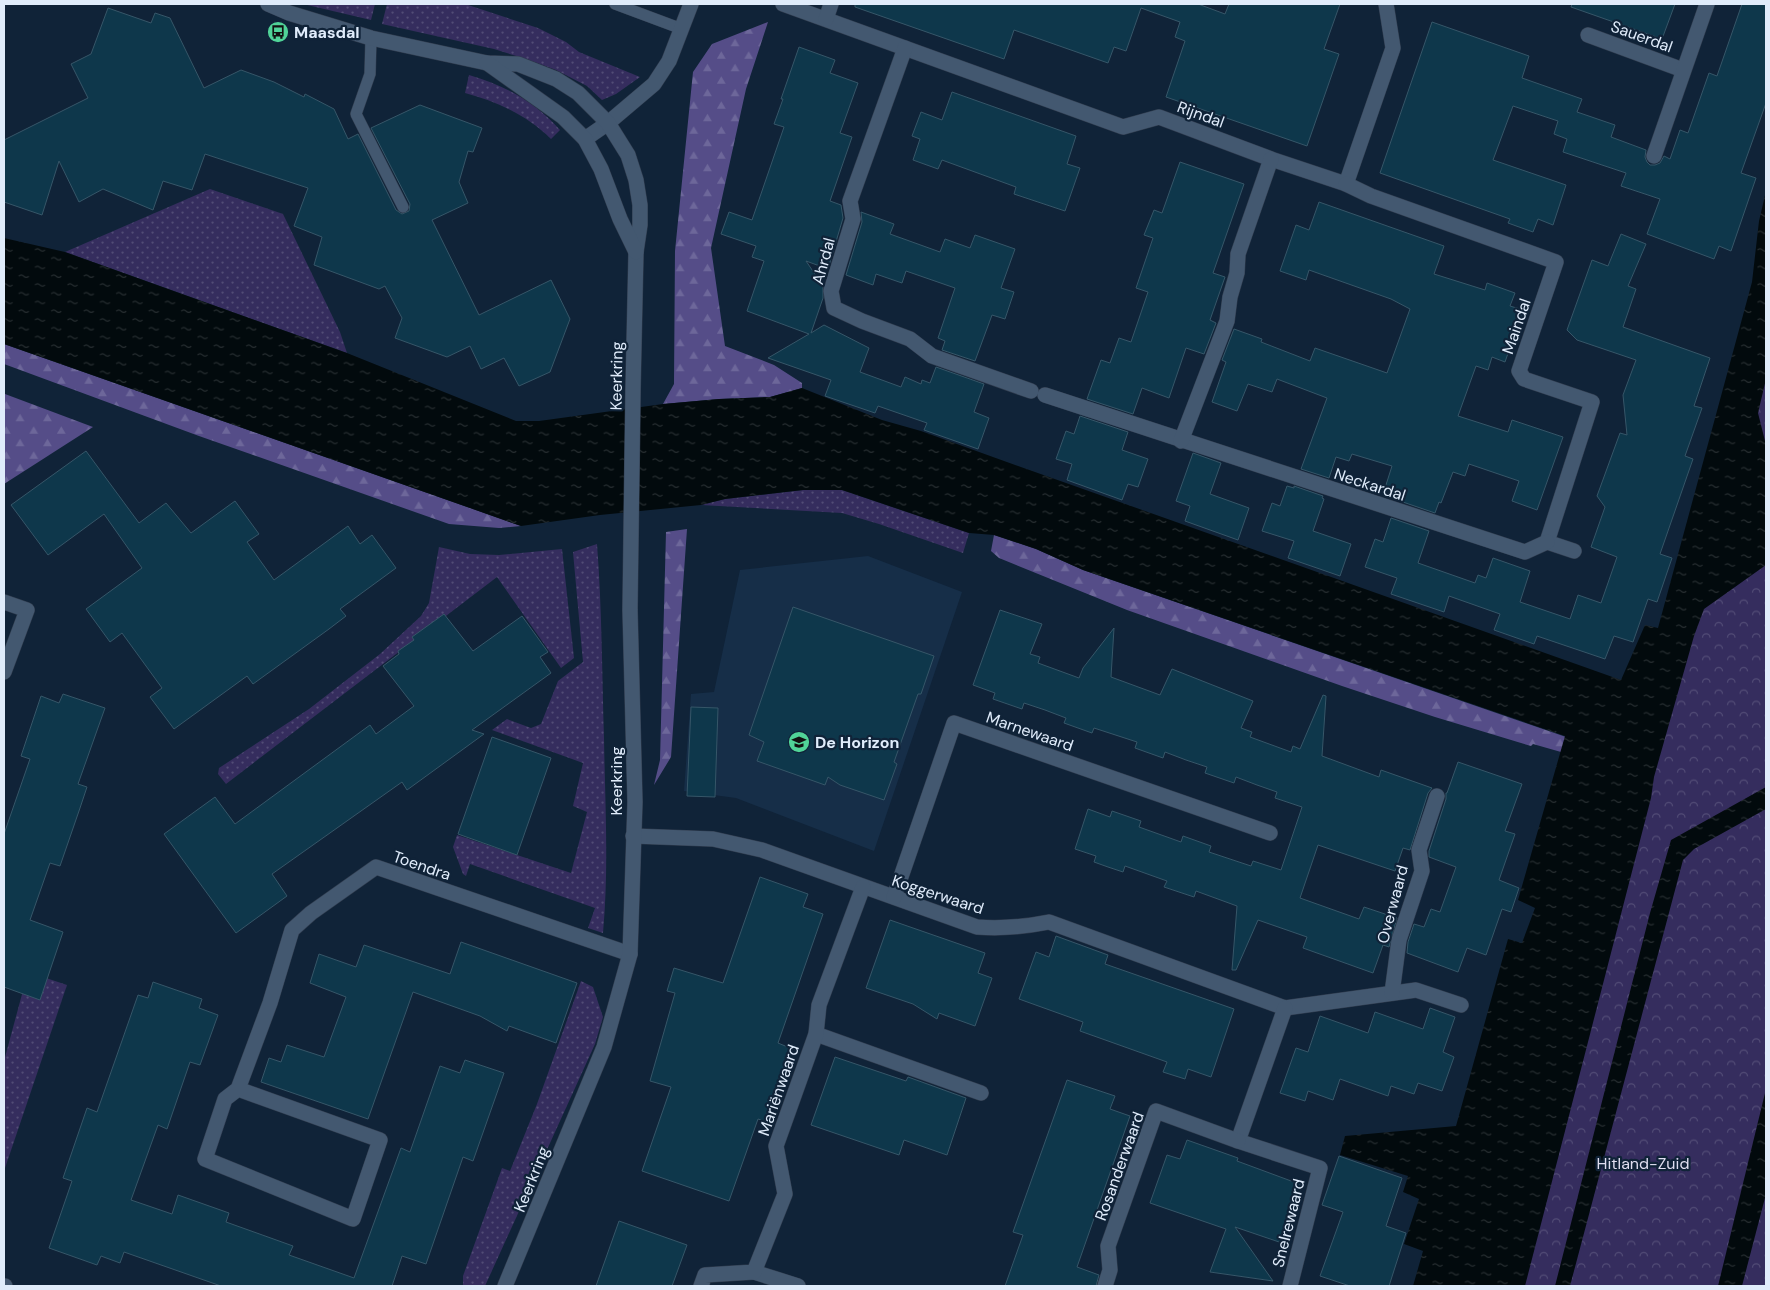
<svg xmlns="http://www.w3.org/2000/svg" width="1770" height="1290" viewBox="0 0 1770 1290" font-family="'DM Sans',sans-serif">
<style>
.built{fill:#162e48}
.grass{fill:url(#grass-dots)}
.forest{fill:url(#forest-firs)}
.park{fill:url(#park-crowns)}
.water{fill:url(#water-ripples)}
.building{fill:#0e374b;stroke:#365668}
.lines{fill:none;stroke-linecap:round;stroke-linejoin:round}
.lane-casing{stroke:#313d4f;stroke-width:12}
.street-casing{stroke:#313d4f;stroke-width:16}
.secondary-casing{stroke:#313d4f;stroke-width:16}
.lane{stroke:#435870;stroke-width:11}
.street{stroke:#435870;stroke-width:15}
.secondary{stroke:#435870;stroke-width:15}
.labels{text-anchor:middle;stroke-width:4.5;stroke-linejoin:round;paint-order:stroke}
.poi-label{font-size:16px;font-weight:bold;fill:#e0ecfb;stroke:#102338;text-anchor:start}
.street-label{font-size:16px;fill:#e0ecfb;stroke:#102338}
.park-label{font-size:16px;fill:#dfdef0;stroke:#102338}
</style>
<defs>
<pattern id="grass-dots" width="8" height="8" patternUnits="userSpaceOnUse" patternTransform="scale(1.25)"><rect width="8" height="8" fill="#352d5e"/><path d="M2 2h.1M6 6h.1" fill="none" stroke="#524c76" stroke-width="1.8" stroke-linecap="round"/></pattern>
<pattern id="forest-firs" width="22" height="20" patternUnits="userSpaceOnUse" patternTransform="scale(1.25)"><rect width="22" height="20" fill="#554d88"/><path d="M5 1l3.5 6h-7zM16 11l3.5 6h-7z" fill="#6d679a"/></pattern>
<pattern id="park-crowns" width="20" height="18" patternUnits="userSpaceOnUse" patternTransform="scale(1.25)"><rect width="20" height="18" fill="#352d5e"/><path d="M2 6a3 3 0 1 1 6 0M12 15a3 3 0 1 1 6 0" fill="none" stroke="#524c76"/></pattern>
<pattern id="water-ripples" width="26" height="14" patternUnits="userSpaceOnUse" patternTransform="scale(1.25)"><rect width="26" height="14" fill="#020a0d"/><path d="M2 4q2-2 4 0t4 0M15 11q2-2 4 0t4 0" fill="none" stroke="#272e31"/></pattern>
</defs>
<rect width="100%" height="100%" fill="#102338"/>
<path class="built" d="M868 556 962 592 874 851 736 798 684 791 691 694 714 692 740 570Z"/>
<g class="grass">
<path d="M303 4H375L371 20Z"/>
<path d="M387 4H465L538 28 566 42 579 52 640 77 616 94 602 100 587 86 556 70 529 60 494 49 382 24Z"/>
<path d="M469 75C506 86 534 101 560 130L551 139C527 115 498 102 465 93Z"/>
<path d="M210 189 283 214 340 332 347 353 65 252Z"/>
<path d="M803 490H842L969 533 963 553 879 524 842 513 701 505 725 499Z"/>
<path d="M597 544C602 609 602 674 604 738 605 803 609 868 603 933L588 928 595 908 470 864 466 876 463 874 453 847 457 835 571 873 587 812 573 806 583 763 492 730 507 719 531 728 541 724 558 681 583 662 573 552Z"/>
<path d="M439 547 470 554 499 555 562 549 574 658 561 668 497 577 226 784 218 774 219 768 309 709 380 654 421 616 429 603Z"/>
<path d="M28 972 67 985 4 1171V1061Z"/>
<path d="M581 981 593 987 603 1017 595 1044 485 1286H463V1276L502 1168 510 1171 537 1104Z"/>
</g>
<g class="forest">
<path d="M768 22 746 89 711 248 725 346 774 365 802 383V388L770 397 719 399 663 404 674 384 675 251 693 72 712 44Z"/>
<path d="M4 344 473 509 521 526 499 528 449 524 199 436 4 364Z"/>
<path d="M5 394 93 427 4 484V400Z"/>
<path d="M687 529 671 757 654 785 660 760 666 532Z"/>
<path d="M994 535 1036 549 1083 570 1566 737 1561 752 1533 744 1531 746 1435 717 1342 686 1127 610 999 558 991 551Z"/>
</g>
<path class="park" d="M1766 263V1286H1487Z"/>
<g class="water">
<path d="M1766 191V379L1758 413 1766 445V565L1704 609 1694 636 1654 777 1651 798 1525 1286H1413L1423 1251 1404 1244 1419 1199 1403 1192 1408 1176 1340 1155 1345 1136 1456 1126 1508 939 1522 943 1535 908 1518 900 1565 736 1083 570 1036 549 994 535 969 533 842 490H803L725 499 701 505 600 515 521 526 4 344V238L65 252 347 353 516 421H539L663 404 719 399 770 397 802 388 882 420 921 431 993 457 1621 680 1645 625 1658 628 1752 282 1759 221Z"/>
<path d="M1766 787V809L1694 849 1683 860 1570 1286H1555L1650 913 1671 840Z"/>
<path d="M1766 1089V1194L1742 1286H1718Z"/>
</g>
<g class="building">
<path d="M855 4H1198L1225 14 1229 4H1340L1324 49 1339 54 1307 146 1166 97 1185 41 1175 37 1180 22 1141 8 1126 51 1114 47 1108 63 1014 30 1004 59 855 7Z"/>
<path d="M1572 4H1675L1662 39 1571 7Z"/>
<path d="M1742 4H1766V103L1741 173 1756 178 1731 251 1719 246 1714 259 1647 234 1660 199 1621 186 1626 173 1563 152 1567 139 1554 134 1558 121 1513 106 1493 160 1566 185 1553 225 1538 219 1533 232 1508 223 1510 219 1380 173 1432 22 1529 56 1522 78 1582 99 1577 112 1615 125 1611 137 1646 150 1645 157 1647 162 1650 165H1655L1660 163 1664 156 1670 159 1680 130 1688 133 1709 73 1717 76Z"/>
<path d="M108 8 151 23 155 13 170 18 204 88 241 70 274 82 304 97 305 94 334 109 348 139 358 134 396 210 402 214 409 211 410 204 371 128 420 105 482 128 473 152 468 151 459 182 468 203 432 220 479 315 551 280 570 319 550 372 519 386 504 358 481 369 470 346 447 357 395 338 402 318 385 286 379 289 314 265 322 237 294 226 308 188 205 154 192 190 163 181 153 210 103 189 79 202 59 161 42 215 4 202V140L88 98 71 64 91 54Z"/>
<path d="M799 47 835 60 830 73 858 83 840 133 852 137 830 201 841 205 843 218 828 269 806 261 823 286V298L811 333 824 325 869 348 860 372 901 387 905 377 921 384 922 380 930 383 936 367 984 384 974 412 989 418 978 449 924 430 927 423 878 406 875 413 825 396 831 380 768 358 809 334 747 311 764 261 752 257 756 246 721 234 729 212 752 220 784 127 774 124 783 99H781Z"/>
<path d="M952 92 1076 136 1067 164 1080 168 1065 211 1014 194 1016 187 942 160 938 169 913 160 920 139 912 136 921 112 942 120Z"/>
<path d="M1180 162 1244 184 1213 273 1225 277 1210 320 1216 323 1204 354 1186 348 1169 398 1142 388 1133 414 1087 399 1101 360 1110 363 1119 338 1131 342 1148 292 1136 288 1153 238 1144 235 1154 210 1162 213Z"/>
<path d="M1319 202 1444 246 1434 274 1485 290 1487 283 1515 293 1510 306 1523 310 1505 362 1492 357 1488 370 1476 366 1458 416 1508 432 1512 420 1563 437 1537 510 1512 501 1519 481 1469 464 1465 476 1453 472 1441 503 1439 502 1435 513 1397 500 1399 493 1385 488 1392 466 1352 454 1349 461 1336 457 1329 478 1301 469 1327 398 1277 379 1272 392 1248 384 1237 411 1212 402 1226 362 1222 360 1234 329 1262 339 1261 342 1310 361 1315 348 1387 373 1410 309 1391 299 1309 270 1306 280 1280 271 1296 225 1309 230Z"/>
<path d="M861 212 894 224 890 234 940 252 945 239 970 248 975 235 1015 249 1001 288 1014 292 1005 319 992 315 975 361 942 350 945 341 938 338 955 288 906 271 902 283 876 274 873 285 846 275 862 222Z"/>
<path d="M1621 234 1646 244 1628 286 1636 289 1623 327 1710 358 1694 406 1702 408 1685 456 1693 459 1660 554 1672 558 1657 602 1648 599 1633 642 1614 636 1605 659 1537 636 1534 644 1494 630 1500 614 1449 596 1444 612 1391 594 1397 578 1365 567 1375 539 1383 542 1391 518 1429 531 1418 563 1475 583 1478 575 1486 578 1493 558 1530 571 1520 602 1570 619 1578 595 1601 603 1617 557 1591 547 1605 507 1597 496 1620 433 1627 435 1623 395 1636 360 1577 340 1567 330 1592 260 1608 266Z"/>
<path d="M1080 416 1128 432 1122 450 1148 459 1138 487 1128 484 1122 500 1067 480 1072 464 1056 459 1066 431 1074 434Z"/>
<path d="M86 451 139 523 166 503 191 533 235 501 259 534 247 542 274 580 348 526 360 544 372 535 396 568 340 609 346 616 329 629 253 684 247 676 174 729 150 697 162 688 122 633 110 642 86 609 142 568 104 514 48 555 11 505Z"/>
<path d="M1193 453 1221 463 1210 494 1249 508 1238 540 1185 521 1190 506 1176 501Z"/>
<path d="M1287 486 1294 488V486L1323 496 1322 498 1324 499 1313 531 1351 544 1340 576 1288 558 1294 541 1262 531 1272 503 1280 506Z"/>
<path d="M793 607 934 656 921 694H918L894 762 897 764 884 800 840 785 828 777 825 785 757 761 764 742 749 735Z"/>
<path d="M1000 610 1042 624 1030 654 1040 657 1038 663 1079 678 1083 668 1114 628 1111 677 1160 695 1172 669 1253 701 1241 728 1252 732 1250 737 1291 752 1293 746 1300 749 1323 695 1326 696 1322 756 1379 777 1381 770 1432 788 1428 793 1410 850 1403 848 1395 871 1318 845 1300 898 1359 919 1364 907 1397 918 1389 947 1383 945 1373 973 1303 948 1307 937 1258 920 1236 970H1232L1237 906 1196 891 1194 897 1164 887 1167 881 1125 866 1123 872 1108 867 1094 862 1096 856 1075 849 1088 809 1110 817 1112 811 1141 821 1139 827 1181 842 1183 836 1211 846 1209 852 1251 866 1253 861 1281 870 1302 807 1275 798 1277 792 1257 785 1236 777 1234 783 1205 773 1207 767 1186 760 1165 752 1163 758 1135 748 1137 742 1094 728 1092 733 1064 723 1066 718 1045 710 1024 703 1022 709 993 699 995 693 973 685Z"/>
<path d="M444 614 473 651 522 616 548 652 540 657 551 673 472 730 484 734 407 790 402 782 272 874 287 896 236 933 164 834 215 797 235 824 370 725 376 734 414 706 383 666 399 654 398 651 414 640 412 637Z"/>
<path d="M63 694 105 708 78 784 87 787 80 808 60 866 50 863 30 920 63 932 40 1000 4 987V834L30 759 21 756 41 696 59 703Z"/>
<path d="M691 707 718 708 715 797 687 796Z"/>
<path d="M492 737 551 758 517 855 458 834Z"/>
<path d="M1458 762 1522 784 1505 831 1515 834 1499 880 1519 888 1511 912 1502 909 1486 955 1467 948 1458 972 1407 953 1408 942 1414 924 1424 927 1431 909 1440 912 1456 867 1429 857V851L1446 799V793H1447Z"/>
<path d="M760 877 808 894 803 907 823 914 778 1043 790 1048 764 1121 758 1119 729 1201 642 1171 671 1087 650 1081 675 993 667 991 674 968 723 983Z"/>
<path d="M890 920 985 953 978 973 992 978 975 1026 939 1013 937 1019 913 1004 866 988Z"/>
<path d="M1056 936 1108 955 1105 964 1234 1009 1211 1077 1188 1069 1185 1079 1163 1072 1167 1062 1080 1031 1083 1022 1019 999 1036 952 1049 957Z"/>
<path d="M461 942 577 983 556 1043 509 1026 507 1031 480 1016 413 992 368 1119 261 1082 269 1058 281 1062 287 1045 324 1057 346 997 310 983 319 954 356 967 364 945 450 974Z"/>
<path d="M153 982 202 999 199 1008 218 1015 200 1065 190 1062 167 1129 158 1125 131 1200 172 1214 178 1195 229 1213 226 1222 293 1246 289 1255 354 1278 401 1148 410 1152 440 1066 460 1073 465 1060 504 1073 473 1161 463 1157 426 1264 402 1256 392 1286H221L124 1252 120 1263 101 1256 97 1265 49 1248 72 1181 63 1178 87 1108 97 1112 138 995 148 998Z"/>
<path d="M1430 1008 1455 1017 1443 1052 1454 1057 1442 1091 1418 1083 1414 1094 1391 1086 1388 1096 1340 1079 1333 1100 1308 1091 1305 1101 1280 1093 1296 1048 1308 1052 1320 1016 1368 1033 1375 1012 1423 1029Z"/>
<path d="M835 1057 906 1081 908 1077 966 1098 947 1155 904 1140 899 1155 811 1125Z"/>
<path d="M1067 1080 1115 1096 1110 1109 1130 1116 1077 1267 1099 1275 1096 1286H1005L1023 1235 1013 1232Z"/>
<path d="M1187 1140 1238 1158 1237 1161 1302 1185 1282 1243 1235 1227 1273 1281 1210 1272 1226 1229 1150 1203 1167 1155 1180 1159Z"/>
<path d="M1339 1156 1402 1178 1386 1226 1406 1233 1389 1286H1350L1320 1276 1343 1212 1322 1205Z"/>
<path d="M619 1221 687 1245 672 1286H596Z"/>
</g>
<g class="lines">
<g class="lane-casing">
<g id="lane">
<path d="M615 4 682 29"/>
<path d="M371 38 370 74 356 114 403 207"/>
</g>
</g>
<g class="street-casing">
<g id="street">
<path d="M783 4 1123 127 1159 117 1271 159 1346 184 1393 48 1386 4"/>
<path d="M826 19 831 4"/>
<path d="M1588 35 1683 70"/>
<path d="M905 48 850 201 853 219 831 291 834 308 862 321 910 339 932 356 1031 391"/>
<path d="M585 139 608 123 654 84 669 61 691 4"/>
<path d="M1654 156 1707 4"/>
<path d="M1346 184 1371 196 1556 262 1519 371 1524 379 1592 402 1547 542 1574 551"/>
<path d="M1045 395 1525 552 1547 542"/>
<path d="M1181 441 1227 321 1230 297 1237 273 1238 254 1271 159"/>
<path d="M4 602 27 610 4 672"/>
<path d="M633 836 713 839 762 850 977 927C1002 929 1024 927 1049 922L1285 1008 1416 990 1461 1005"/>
<path d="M894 897 954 723 1270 833"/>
<path d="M1392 993 1399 940 1422 871 1419 850 1437 796"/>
<path d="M1285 1008 1238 1141 1320 1168 1290 1286"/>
<path d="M816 1034 981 1093"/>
<path d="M238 1089 380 1140 353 1219 205 1159 225 1099 238 1089 270 1003 292 930 311 913 376 867 630 954"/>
<path d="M754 1272 798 1286"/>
<path d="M4 1286H5"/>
<path d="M701 1286 705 1275 754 1272 785 1194 776 1146 816 1034 819 1005 863 887"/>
<path d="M1105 1286 1110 1270 1108 1246 1156 1111 1238 1141"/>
</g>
</g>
<g class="secondary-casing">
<g id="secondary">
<path d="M268 4 289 13 371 38 487 63 518 64 556 79 578 93 608 123 628 155 636 180 640 205V225L636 252 633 390 630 610 635 802 630 954 604 1047 505 1286"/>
<path d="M487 63 563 117 585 139 601 169 620 219 636 252"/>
</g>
</g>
<use href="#lane" class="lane"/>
<use href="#street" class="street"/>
<use href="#secondary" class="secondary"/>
</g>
<defs>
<g id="bus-disc" transform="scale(1.125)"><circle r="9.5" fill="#50d398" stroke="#102338"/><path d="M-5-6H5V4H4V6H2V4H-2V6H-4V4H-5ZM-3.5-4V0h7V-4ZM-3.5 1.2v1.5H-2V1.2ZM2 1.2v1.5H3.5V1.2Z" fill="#111"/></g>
<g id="school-disc" transform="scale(1.125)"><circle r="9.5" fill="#50d398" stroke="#102338"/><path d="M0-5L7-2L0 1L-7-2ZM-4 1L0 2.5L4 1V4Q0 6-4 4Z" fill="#111"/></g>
</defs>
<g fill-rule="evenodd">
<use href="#bus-disc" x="278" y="32"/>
<use href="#school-disc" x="799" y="742"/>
</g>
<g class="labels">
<g class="poi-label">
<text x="294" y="38">Maasdal</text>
<text x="815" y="748">De Horizon</text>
</g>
<g class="street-label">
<text transform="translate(1642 36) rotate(20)" y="6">Sauerdal</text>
<text transform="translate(1201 114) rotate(20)" y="6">Rijndal</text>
<text transform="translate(823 261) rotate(-75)" y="6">Ahrdal</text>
<text transform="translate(1516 326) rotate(-71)" y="6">Maindal</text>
<text transform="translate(616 376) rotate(-89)" y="6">Keerkring</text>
<text transform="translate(1370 484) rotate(18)" y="6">Neckardal</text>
<text transform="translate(1030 731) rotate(19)" y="6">Marnewaard</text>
<text transform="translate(616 781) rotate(-90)" y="6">Keerkring</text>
<text transform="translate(422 865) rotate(19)" y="6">Toendra</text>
<text transform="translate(938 894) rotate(18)" y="6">Koggerwaard</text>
<text transform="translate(1392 904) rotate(-75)" y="6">Overwaard</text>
<text transform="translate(778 1090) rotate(-71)" y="6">Mariënwaard</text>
<text transform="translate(1119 1166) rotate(-70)" y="6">Rosanderwaard</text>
<text transform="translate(531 1179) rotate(-68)" y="6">Keerkring</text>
<text transform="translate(1288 1223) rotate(-76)" y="6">Snelrewaard</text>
</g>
<g class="park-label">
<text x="1643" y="1169">Hitland-Zuid</text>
</g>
</g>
<rect width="1770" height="1290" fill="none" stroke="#e0ecfb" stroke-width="10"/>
</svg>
